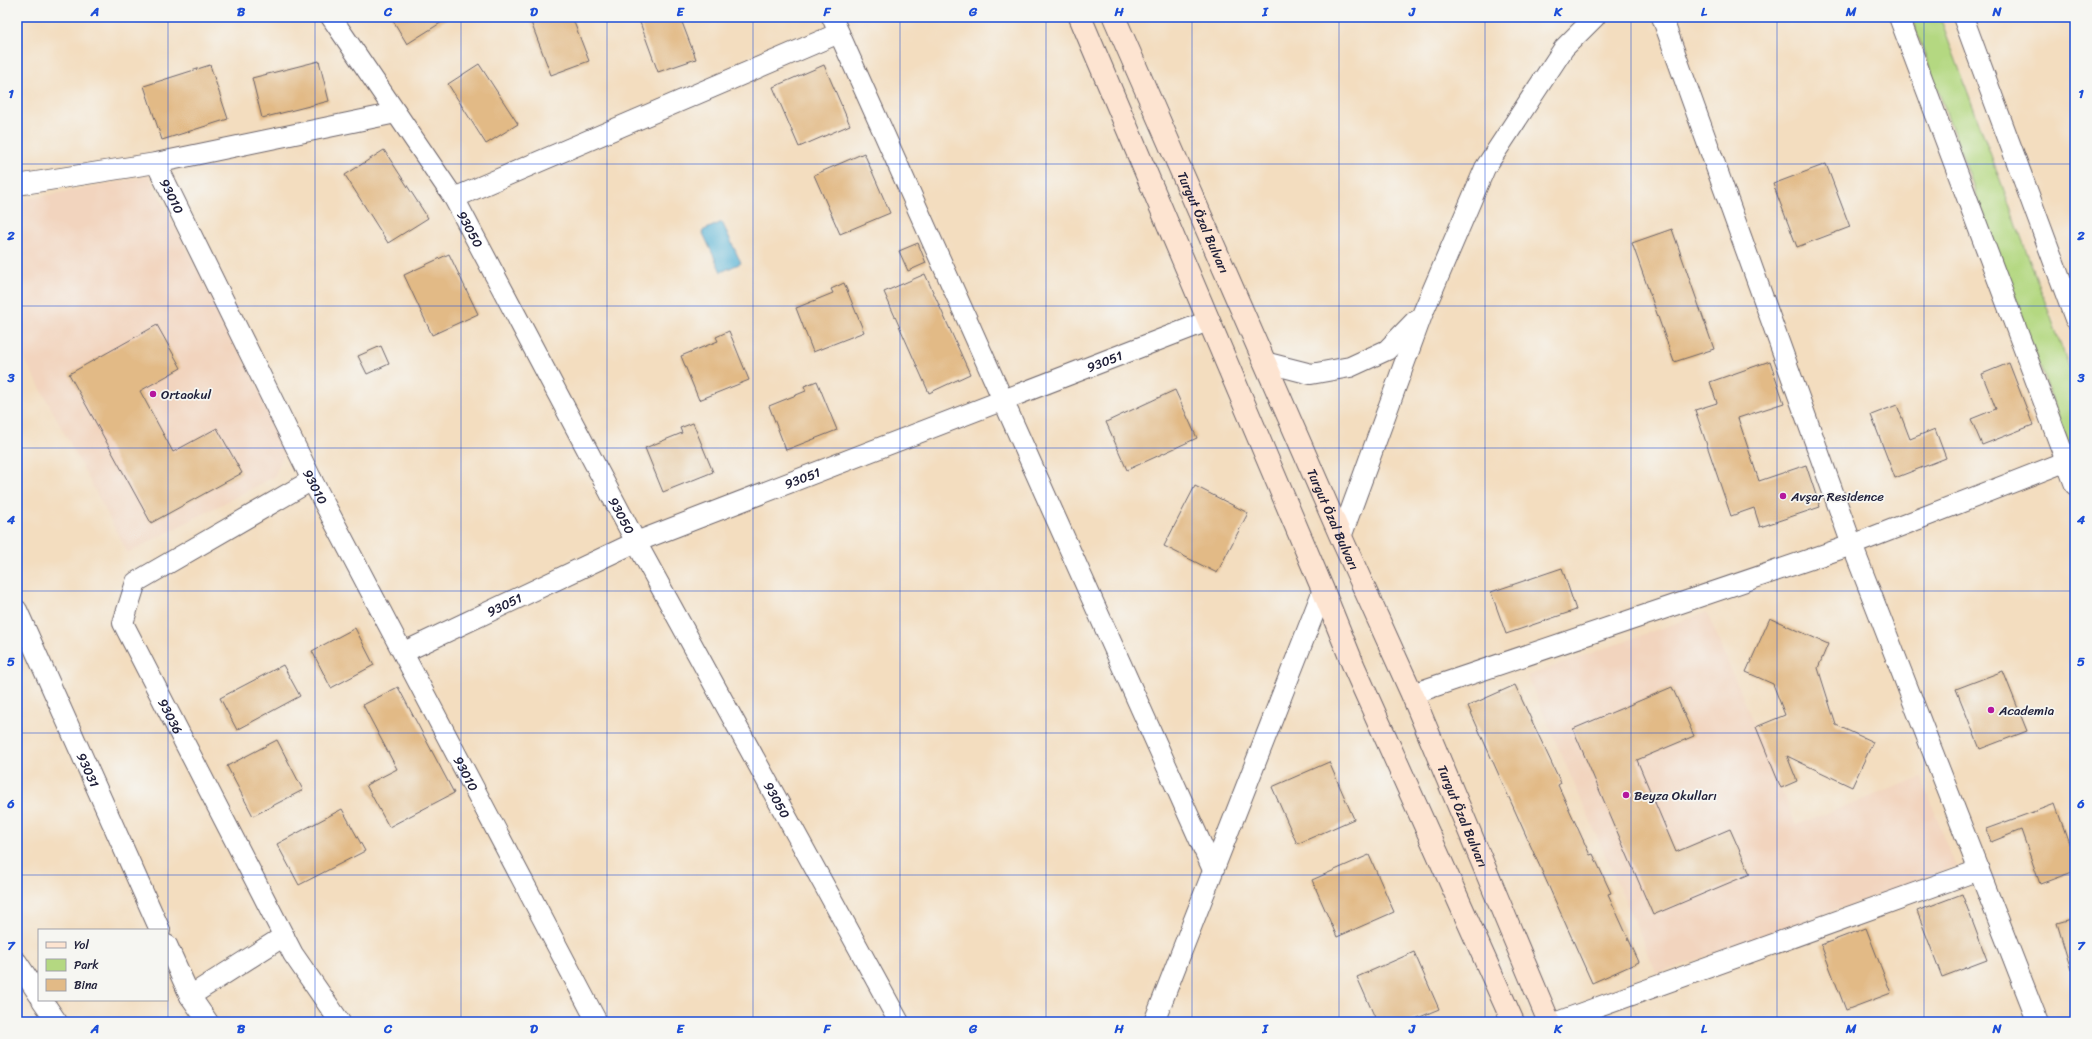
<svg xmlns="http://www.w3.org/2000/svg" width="2092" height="1039" viewBox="0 0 2092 1039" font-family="Sriracha,sans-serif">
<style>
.built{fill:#f2d4be}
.green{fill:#b4d881;stroke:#6b7d5e}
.water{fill:#57b2d5;stroke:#3c6a88}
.building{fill:#e2ba86}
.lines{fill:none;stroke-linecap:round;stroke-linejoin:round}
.minor-casing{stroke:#6b6369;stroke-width:22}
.secondary-casing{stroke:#6b6369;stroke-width:24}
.minor{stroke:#fff;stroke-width:20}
.secondary{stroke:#fde4d1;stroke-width:22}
.grid{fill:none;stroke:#1d4ed8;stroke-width:1;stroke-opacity:0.55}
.poi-dot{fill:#b5179e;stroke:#f6f6f2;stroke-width:1.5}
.labels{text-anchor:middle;stroke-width:3.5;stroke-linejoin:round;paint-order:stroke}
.street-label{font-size:13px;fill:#22223b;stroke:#f6f6f2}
.poi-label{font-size:13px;fill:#22223b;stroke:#f6f6f2;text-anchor:start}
.neatline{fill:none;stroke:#1d4ed8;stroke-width:1.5}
.grid-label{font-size:13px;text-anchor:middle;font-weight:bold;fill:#1d4ed8}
</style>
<rect width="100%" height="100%" fill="#f6f6f2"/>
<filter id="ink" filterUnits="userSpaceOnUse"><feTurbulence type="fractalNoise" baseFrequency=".025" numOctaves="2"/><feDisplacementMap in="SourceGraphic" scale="8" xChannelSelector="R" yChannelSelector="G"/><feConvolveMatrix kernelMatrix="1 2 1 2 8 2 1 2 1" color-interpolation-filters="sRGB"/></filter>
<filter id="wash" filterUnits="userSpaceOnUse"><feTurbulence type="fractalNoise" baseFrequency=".012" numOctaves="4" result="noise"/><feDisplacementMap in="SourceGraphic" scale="16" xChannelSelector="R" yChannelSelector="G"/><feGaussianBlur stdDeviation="0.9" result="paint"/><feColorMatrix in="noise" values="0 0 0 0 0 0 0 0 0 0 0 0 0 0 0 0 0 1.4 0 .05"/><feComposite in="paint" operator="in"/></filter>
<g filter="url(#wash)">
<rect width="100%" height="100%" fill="#f3ddbf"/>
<g class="built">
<path d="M149 176 288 445 274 477 128 553 17 344V201Z"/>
<path d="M1707 612 1796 825 1921 777 1956 867 1657 974 1527 676Z"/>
</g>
<path class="green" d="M1911 17H1940L2075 383V446L2070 448Z"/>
<path class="water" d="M722 222 741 263 721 272 702 231Z"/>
<g id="blocks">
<g class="building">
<path d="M391 17H450L407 44Z"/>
<path d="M529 17H572L589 61 551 75Z"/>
<path d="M638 17H680L696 59 658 72Z"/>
<path d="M319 61 329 101 262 118 252 78Z"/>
<path d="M479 64 518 124 486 144 448 84Z"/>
<path d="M210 65 228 119 162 140 144 86Z"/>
<path d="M824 65 850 125 799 147 773 87Z"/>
<path d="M384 150 428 218 388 243 345 175Z"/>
<path d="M864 153 890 213 840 234 814 175Z"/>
<path d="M1826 164 1850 227 1797 247 1773 184Z"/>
<path d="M1672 229 1714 349 1674 362 1632 243Z"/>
<path d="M918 243 926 263 908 271 899 251Z"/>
<path d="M449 254 478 314 432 335 404 275Z"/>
<path d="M925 274 970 374 929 393 884 292Z"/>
<path d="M844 283 864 332 813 352 796 308 833 293 831 289Z"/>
<path d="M157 325 181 368 140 391 173 452 217 428 242 473 151 523 69 374Z"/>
<path d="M729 331 749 380 699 400 681 356 718 341 716 337Z"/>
<path d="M381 346 389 364 367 374 358 356Z"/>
<path d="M1770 361 1784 403 1738 418 1759 481 1806 465 1820 507 1760 527 1754 508 1731 516 1695 410 1717 403 1710 382Z"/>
<path d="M2009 363 2033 425 1982 445 1971 419 1996 409 1982 374Z"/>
<path d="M817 381 837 430 786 450 769 406 806 391 804 386Z"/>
<path d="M1175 390 1197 438 1127 470 1106 422Z"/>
<path d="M1897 405 1910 439 1935 429 1946 458 1895 478 1871 415Z"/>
<path d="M693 423 713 472 663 492 645 448 682 433 680 428Z"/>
<path d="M1195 486 1248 513 1217 573 1164 546Z"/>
<path d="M1562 568 1576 610 1506 634 1491 592Z"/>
<path d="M1770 618 1828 644 1818 668 1836 725 1873 742 1852 787 1787 756 1797 781 1781 788 1756 727 1785 715 1773 684 1746 672Z"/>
<path d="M355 628 374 665 331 688 312 651Z"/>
<path d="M283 665 300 696 237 730 220 698Z"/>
<path d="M2003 671 2027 731 1980 749 1956 689Z"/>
<path d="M1515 685 1561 783 1558 785 1590 855 1593 854 1611 893 1608 894 1639 962 1592 983 1468 706Z"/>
<path d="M398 687 454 793 389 827 366 785 397 769 363 705Z"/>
<path d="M1672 687 1694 736 1637 760 1676 852 1730 829 1750 874 1653 915 1573 729Z"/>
<path d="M277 740 303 790 253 816 227 766Z"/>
<path d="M1329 762 1354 819 1297 844 1272 787Z"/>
<path d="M2055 804 2075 860V871L2040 884 2021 830 1991 842 1986 829Z"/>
<path d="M342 809 365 851 299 885 277 844Z"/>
<path d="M1369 855 1394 912 1337 937 1312 880Z"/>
<path d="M1962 894 1987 960 1942 977 1917 911Z"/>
<path d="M2075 918V969L2071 970 2057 923Z"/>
<path d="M1866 928 1891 993 1846 1010 1821 945Z"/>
<path d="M1414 952 1439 1009 1408 1022H1377L1357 977Z"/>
</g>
</g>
</g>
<g filter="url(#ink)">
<use href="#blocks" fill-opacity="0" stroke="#6b6369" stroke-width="1"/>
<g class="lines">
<g class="minor-casing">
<g id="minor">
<path id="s1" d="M331 17 454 198 636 542 899 1022"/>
<path d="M1662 17 1852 545 2075 458"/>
<path d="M1899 17 2075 485"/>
<path d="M1963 17 2075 319"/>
<path d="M839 33 1213 870"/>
<path id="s2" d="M396 113 156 163 312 480 597 1022"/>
<path d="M17 185 156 163"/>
<path d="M454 198 839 33 832 17"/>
<path d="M1264 362 1311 374 1350 367 1387 350 1416 320"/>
<path id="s3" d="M312 480 136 582 123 623 293 954 340 1022"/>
<path d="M1341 537 1422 315 1485 168 1564 48 1595 17"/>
<path id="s4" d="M17 610 160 930"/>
<path id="s5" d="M404 652 636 542 1208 321"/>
<path d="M1412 694 1852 545 2038 1022"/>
<path d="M167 945 190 996 208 1022"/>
<path d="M17 962 39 995"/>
<path d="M190 996 284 936"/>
<path d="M42 1000 57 1022"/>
<path d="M1154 1022 1323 590"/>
<path d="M1557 1022 1979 870"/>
</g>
</g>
<g class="secondary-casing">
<g id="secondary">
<path d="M1080 17 1323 590 1354 667 1513 1022"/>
<path id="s6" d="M1114 17 1341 537 1412 694 1549 1022"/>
</g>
</g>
<use href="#minor" class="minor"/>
<use href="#secondary" class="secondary"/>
</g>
</g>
<path class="grid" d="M168 17V1022M315 17V1022M461 17V1022M607 17V1022M753 17V1022M900 17V1022M1046 17V1022M1192 17V1022M1339 17V1022M1485 17V1022M1631 17V1022M1777 17V1022M1924 17V1022M17 164H2075M17 306H2075M17 448H2075M17 591H2075M17 733H2075M17 875H2075"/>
<g class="poi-dot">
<circle cx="153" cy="394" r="4"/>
<circle cx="1783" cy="496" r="4"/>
<circle cx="1991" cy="710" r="4"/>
<circle cx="1626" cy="795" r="4"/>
</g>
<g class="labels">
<g class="street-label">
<text dy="5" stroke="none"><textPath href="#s2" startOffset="282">93010</textPath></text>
<text dy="5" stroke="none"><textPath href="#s6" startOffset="224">Turgut Özal Bulvarı</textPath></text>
<text dy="5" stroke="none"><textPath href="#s1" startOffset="254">93050</textPath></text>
<text dy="5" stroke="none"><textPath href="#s5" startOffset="759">93051</textPath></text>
<text dy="5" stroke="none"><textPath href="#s5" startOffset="435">93051</textPath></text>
<text dy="5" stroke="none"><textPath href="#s2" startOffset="606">93010</textPath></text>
<text dy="5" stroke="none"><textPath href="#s1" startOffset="578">93050</textPath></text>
<text dy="5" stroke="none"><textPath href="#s6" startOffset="548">Turgut Özal Bulvarı</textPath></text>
<text dy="5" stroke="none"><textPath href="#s5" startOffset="111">93051</textPath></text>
<text dy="5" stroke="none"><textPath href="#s3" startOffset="351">93036</textPath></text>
<text dy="5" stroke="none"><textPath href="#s4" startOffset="175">93031</textPath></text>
<text dy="5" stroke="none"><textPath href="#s2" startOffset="930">93010</textPath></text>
<text dy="5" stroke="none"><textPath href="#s1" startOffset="902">93050</textPath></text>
<text dy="5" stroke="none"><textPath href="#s6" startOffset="872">Turgut Özal Bulvarı</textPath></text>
</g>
<g class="poi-label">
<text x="161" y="399">Ortaokul</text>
<text x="1791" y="501">Avşar Residence</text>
<text x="1999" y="715">Academia</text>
<text x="1634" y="800">Beyza Okulları</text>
</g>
</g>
<rect width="2092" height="1039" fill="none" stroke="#f6f6f2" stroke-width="44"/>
<rect x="38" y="929" width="130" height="72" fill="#f6f6f2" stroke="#a1a1a9"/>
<rect x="46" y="942" width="20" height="6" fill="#fde4d1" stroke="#a1a1a9"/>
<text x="74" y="949" font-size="12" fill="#22223b">Yol</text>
<rect x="46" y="959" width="20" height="12" fill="#b4d881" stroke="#a1a1a9"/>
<text x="74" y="969" font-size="12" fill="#22223b">Park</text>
<rect x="46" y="979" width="20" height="12" fill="#e2ba86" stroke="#a1a1a9"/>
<text x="74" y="989" font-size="12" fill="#22223b">Bina</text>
<rect x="22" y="22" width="2048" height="995" class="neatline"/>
<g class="grid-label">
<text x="95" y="16">A</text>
<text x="241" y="16">B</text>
<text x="388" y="16">C</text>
<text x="534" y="16">D</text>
<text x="680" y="16">E</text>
<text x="827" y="16">F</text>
<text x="973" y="16">G</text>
<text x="1119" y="16">H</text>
<text x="1265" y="16">I</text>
<text x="1412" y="16">J</text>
<text x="1558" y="16">K</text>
<text x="1704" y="16">L</text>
<text x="1851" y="16">M</text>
<text x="1997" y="16">N</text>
<text x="11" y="98">1</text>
<text x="2081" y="98">1</text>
<text x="11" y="240">2</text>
<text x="2081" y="240">2</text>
<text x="11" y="382">3</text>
<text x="2081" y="382">3</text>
<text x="11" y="524">4</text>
<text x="2081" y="524">4</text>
<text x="11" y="666">5</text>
<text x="2081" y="666">5</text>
<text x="11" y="808">6</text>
<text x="2081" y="808">6</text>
<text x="11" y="950">7</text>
<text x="2081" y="950">7</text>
<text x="95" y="1033">A</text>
<text x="241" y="1033">B</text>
<text x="388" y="1033">C</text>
<text x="534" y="1033">D</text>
<text x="680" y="1033">E</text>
<text x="827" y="1033">F</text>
<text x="973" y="1033">G</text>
<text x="1119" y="1033">H</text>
<text x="1265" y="1033">I</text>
<text x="1412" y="1033">J</text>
<text x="1558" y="1033">K</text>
<text x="1704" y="1033">L</text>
<text x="1851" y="1033">M</text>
<text x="1997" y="1033">N</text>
</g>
</svg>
